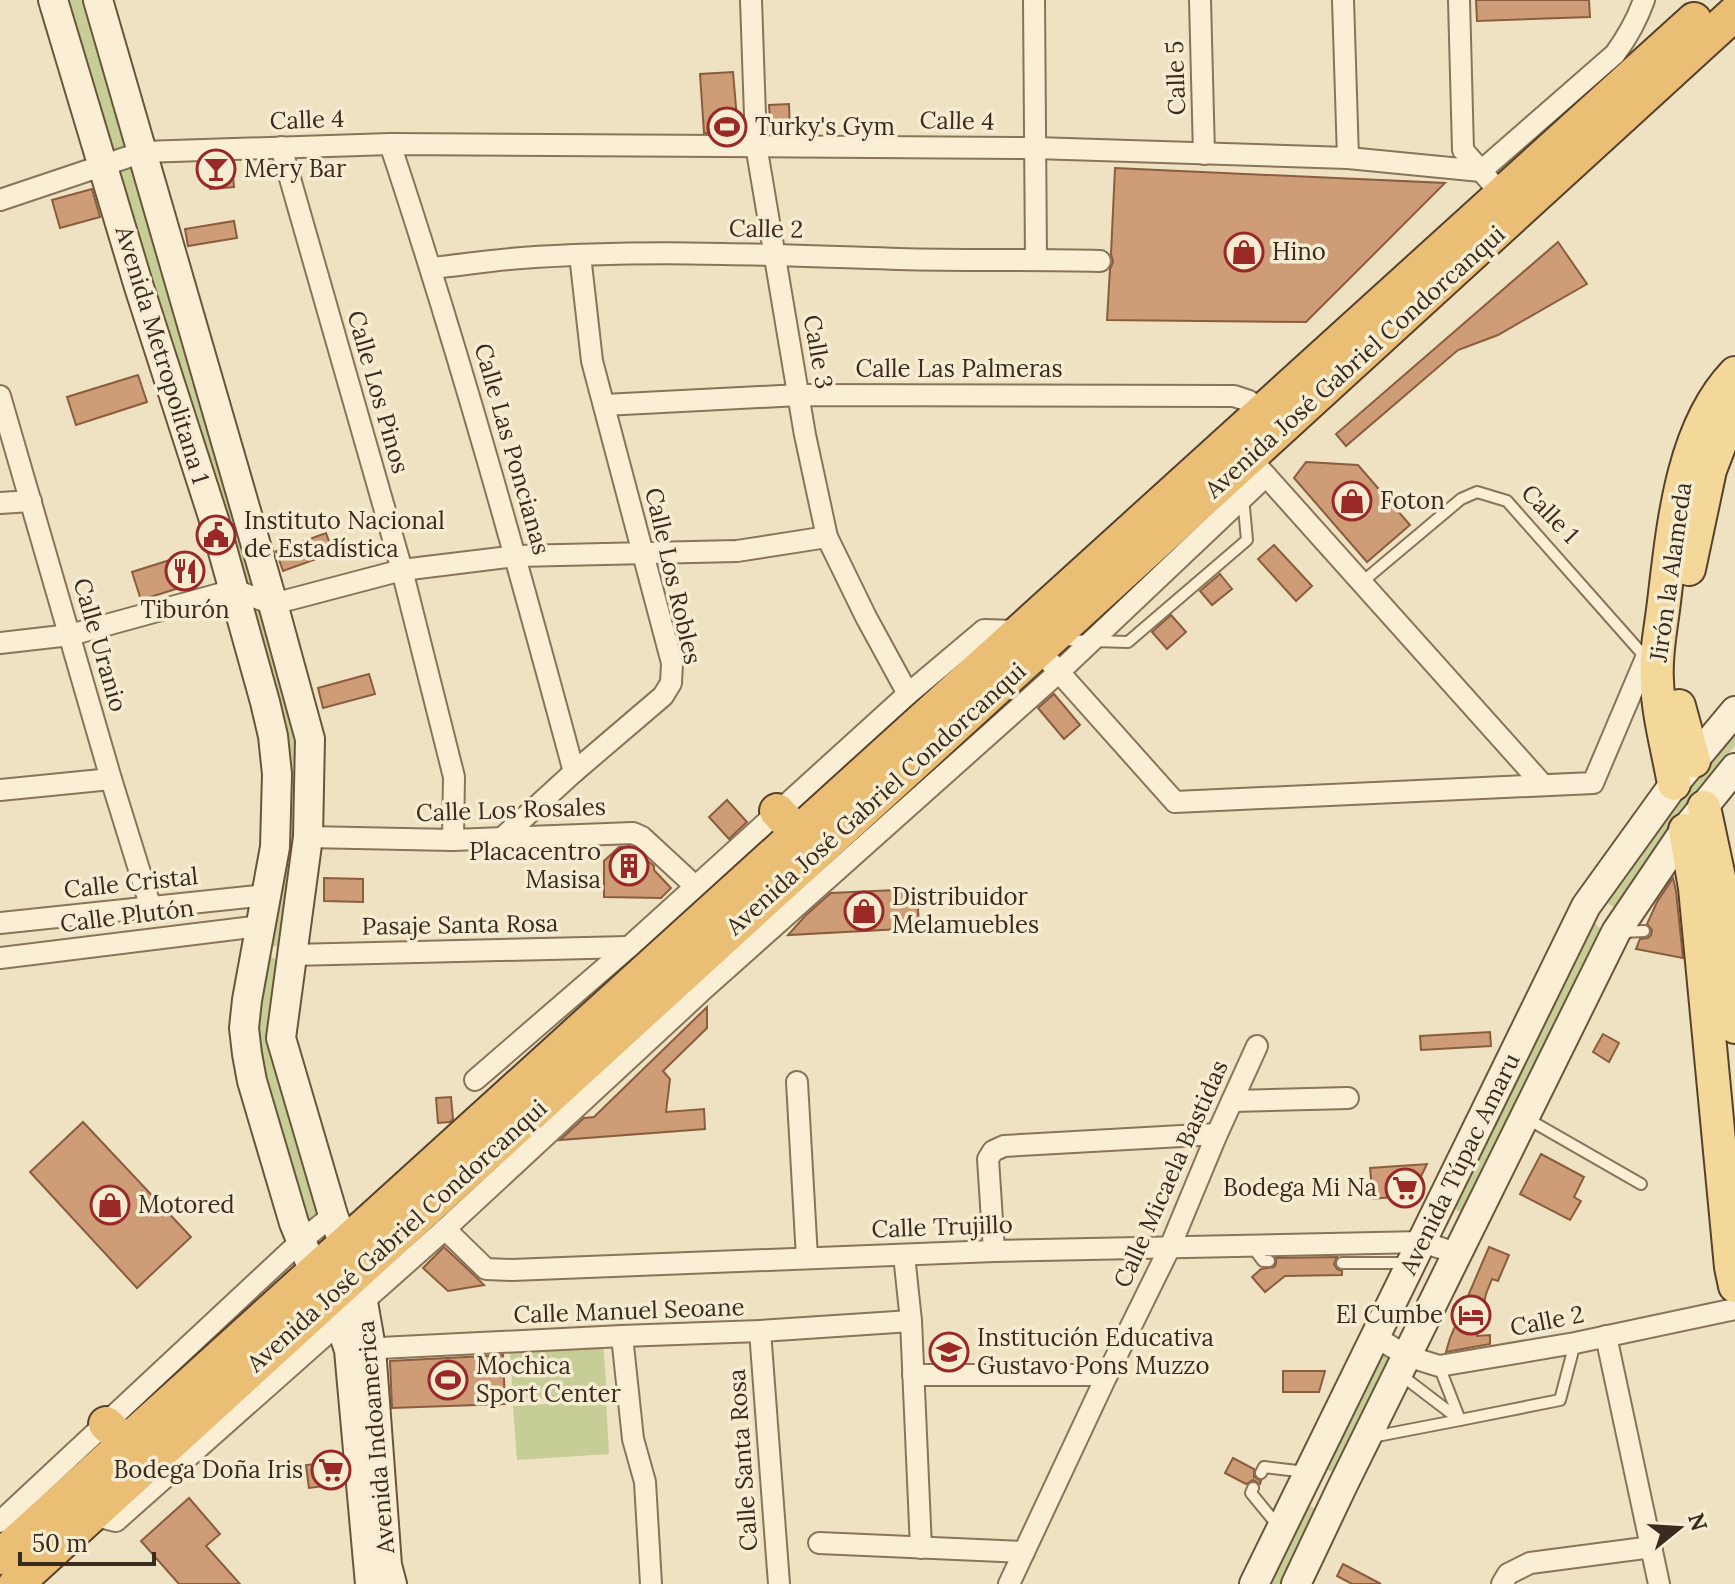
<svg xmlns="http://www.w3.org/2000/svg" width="1735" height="1584" viewBox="0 0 1735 1584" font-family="Lora,serif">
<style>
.green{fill:#c6cd96}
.building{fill:#ce9c77;stroke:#895d3e;stroke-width:2}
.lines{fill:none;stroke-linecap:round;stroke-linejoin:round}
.service-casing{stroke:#897359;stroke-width:14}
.minor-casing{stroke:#897359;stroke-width:24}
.secondary-casing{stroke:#6b543c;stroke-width:32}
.primary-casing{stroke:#57412d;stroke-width:36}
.trunk-casing{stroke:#57412d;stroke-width:38}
.service{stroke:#faefd5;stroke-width:10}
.minor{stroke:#faefd5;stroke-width:20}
.secondary{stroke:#faefd5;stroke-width:28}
.primary{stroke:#f3d899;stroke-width:32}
.trunk{stroke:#eabe74;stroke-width:34}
.labels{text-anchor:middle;stroke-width:7;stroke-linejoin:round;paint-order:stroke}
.street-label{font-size:24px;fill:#392b1d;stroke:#f6ecd2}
.poi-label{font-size:24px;fill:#392b1d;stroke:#f6ecd2;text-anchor:start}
</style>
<rect width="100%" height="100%" fill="#efe2c2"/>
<g class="green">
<path d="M68 0H91L134 144 114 150Z"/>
<path d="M138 164 259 587 241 580 117 172Z"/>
<path d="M246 605 268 610 300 736 297 840 284 947 265 946 283 843Z"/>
<path d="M1735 716V746L1689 801 1619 910 1603 901Z"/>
<path d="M1591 919 1606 935 1464 1213 1444 1205Z"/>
<path d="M262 954 283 961 323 1212 307 1228 261 1076 253 1029Z"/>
<path d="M603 1344 607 1394 513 1401 510 1350Z"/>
<path d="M1374 1350 1397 1362 1340 1476 1317 1464Z"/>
<path d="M606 1400 609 1454 517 1460 513 1406Z"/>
<path d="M1299 1501 1323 1512 1289 1584H1259Z"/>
</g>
<g class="building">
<path d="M1476 0H1589L1590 17 1477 21Z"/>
<path d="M733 72 738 131 736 133H704L700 74Z"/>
<path d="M789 104 790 133H771L769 105Z"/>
<path d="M232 162 234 187 210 189 208 165Z"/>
<path d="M1115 168 1445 183 1306 322 1107 320 1110 269 1113 262 1111 254Z"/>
<path d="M92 189 100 217 60 228 52 200Z"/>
<path d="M234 221 237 238 188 246 185 229Z"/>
<path d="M1558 242 1587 284 1498 335 1458 350 1346 446 1336 434Z"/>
<path d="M138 375 147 402 76 425 67 397Z"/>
<path d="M1306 462 1358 465 1410 525 1367 562 1294 478Z"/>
<path d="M326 533 333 553 283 571 276 551Z"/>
<path d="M1274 545 1312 586 1296 601 1258 559Z"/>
<path d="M192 553 201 581 141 600 132 572Z"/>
<path d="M1220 574 1232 589 1212 605 1200 591Z"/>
<path d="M1171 615 1186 632 1167 649 1152 632Z"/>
<path d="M369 674 375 694 323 708 318 688Z"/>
<path d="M1054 694 1080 725 1064 739 1038 708Z"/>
<path d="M727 800 747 822 729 839 709 817Z"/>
<path d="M630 846 654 866V870L671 888 661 898 604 897V861L619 847Z"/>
<path d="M324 878 363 879V902L324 901Z"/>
<path d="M1673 878 1676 891 1683 958 1636 949 1640 939 1648 938 1651 935 1652 930 1647 924 1657 902Z"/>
<path d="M917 889 919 928 788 935 806 915 831 893Z"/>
<path d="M707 1007V1028L663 1071 670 1079 666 1112 704 1109 705 1129 560 1140 584 1118 594 1117Z"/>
<path d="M1490 1032 1491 1046 1421 1050 1420 1036Z"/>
<path d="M1603 1034 1619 1043 1609 1062 1593 1052Z"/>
<path d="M451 1097 453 1119 450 1122 438 1123 436 1098Z"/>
<path d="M83 1122 191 1237 137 1288 30 1172Z"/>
<path d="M1541 1154 1584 1177 1574 1197 1581 1201 1570 1220 1520 1194Z"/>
<path d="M1427 1164 1412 1195 1373 1199 1370 1168Z"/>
<path d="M444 1247 477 1278 484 1285 448 1291 423 1268Z"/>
<path d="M1489 1247 1509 1255 1498 1281 1492 1279 1486 1294 1477 1336 1490 1335V1344L1446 1352 1450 1338Z"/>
<path d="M1337 1257 1334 1264 1337 1269 1342 1271V1275L1285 1276 1265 1292 1252 1277 1261 1269 1274 1267 1276 1264V1258Z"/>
<path d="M503 1355 505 1404 392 1408 390 1361Z"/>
<path d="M1283 1371H1325L1319 1392H1283Z"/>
<path d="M1233 1458 1254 1469V1477L1261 1481 1260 1484 1253 1480 1246 1484 1225 1473Z"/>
<path d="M339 1461 342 1484 309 1488 306 1465Z"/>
<path d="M189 1498 220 1534 206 1546 240 1584H179L141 1541Z"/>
<path d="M1343 1564 1381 1584H1352L1337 1576Z"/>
</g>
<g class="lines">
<g class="service-casing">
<g id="service">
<path d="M1361 583 1461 499 1477 492 1507 501 1646 658"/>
<path d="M1060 640 1128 642 1247 540 1243 497"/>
<path d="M1622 932 1644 931"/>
<path d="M1526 1118 1641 1184"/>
<path d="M1251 1245 1263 1261H1269"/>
<path d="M1342 1263H1409"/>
<path d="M1439 1366 1460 1420 1560 1400 1575 1343"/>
<path d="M1372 1437 1460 1420 1401 1375"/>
<path d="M1261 1473 1264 1467 1306 1472"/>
<path d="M1253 1488 1251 1493 1279 1527"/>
</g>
</g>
<g class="minor-casing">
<g id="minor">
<path d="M751 0 756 145 805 435 827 537 866 617 908 694"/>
<path d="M1034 0 1036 259"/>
<path d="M1200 0 1204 154"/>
<path d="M1343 0 1348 158"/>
<path d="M1459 0 1463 150 1509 203"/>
<path d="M390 144C459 351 517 561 574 772"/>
<path d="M281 147 402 570 454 777 453 840"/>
<path d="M0 200 143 152 390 144 1035 148 1348 158 1481 171 1615 54C1628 36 1637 20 1644 0"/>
<path d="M432 268C462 265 492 260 522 258 648 249 774 255 899 259 966 261 1033 259 1100 261"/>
<path d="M0 396 111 779 151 908"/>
<path d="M604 405 799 395 1234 396 1249 401 1259 413"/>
<path d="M1259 468 1543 785"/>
<path d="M0 503 31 501"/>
<path d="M0 643 70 635 234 590 273 604 402 570 516 556 737 551 827 537"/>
<path d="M1050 662 1175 802 1593 783 1646 658 1658 656"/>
<path d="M0 790 111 779"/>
<path d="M308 837 453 840 633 833 642 837 695 886"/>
<path d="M502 838 574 772 663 696 671 683 672 663 592 361 580 255"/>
<path d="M0 923 267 895"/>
<path d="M292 955 629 947"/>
<path d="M0 958 260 926"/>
<path d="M475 1080 629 947 908 694 984 630 1021 631 1023 633"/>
<path d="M797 1082 807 1258"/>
<path d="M1232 1101 1348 1098"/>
<path d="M445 1229 486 1269 512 1270 994 1251 1422 1242 1456 1253"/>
<path d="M994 1251 988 1159 993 1151 1004 1146 1217 1134"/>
<path d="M904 1255 911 1321 921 1548"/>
<path d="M760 1331 779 1584"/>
<path d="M622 1336 633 1439 645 1482 651 1584"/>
<path d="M1374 1336 1407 1356 1439 1366 1575 1343 1735 1309"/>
<path d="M1606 1336 1659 1584"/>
<path d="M360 1349 622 1336 760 1331 911 1321"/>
<path d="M913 1375H1107"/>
<path d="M92 1515 116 1521 445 1229 705 988 1059 672 1266 476"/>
<path d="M0 1522 301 1241 333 1215"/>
<path d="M819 1543 1024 1552"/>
<path d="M1009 1584 1107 1375 1170 1247 1217 1134 1257 1046"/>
<path d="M1502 1584 1508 1574 1530 1563 1652 1547"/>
</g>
</g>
<g class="secondary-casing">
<g id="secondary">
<path d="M53 0 139 287 215 523 265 702 273 736 277 774 275 847 247 1000 244 1028 247 1054 252 1081 294 1223 314 1272 340 1323 349 1350 370 1584"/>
<path d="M98 0 273 604 310 739 308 837 281 1038 333 1215 355 1274 363 1302 371 1348 387 1565 392 1584"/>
<path d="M1254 1584 1586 906 1674 784 1735 711"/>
<path d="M1296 1584 1342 1487 1616 932 1685 830 1735 768"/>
</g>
</g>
<g class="primary-casing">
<g id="primary">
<path d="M1689 569 1710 470 1730 418 1735 411"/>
<path d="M1679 706 1694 761"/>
<path d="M1674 784C1668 750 1658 715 1657 681 1655 655 1661 628 1664 602 1673 528 1681 429 1735 373"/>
<path d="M1704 807 1723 896 1735 1027"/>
<path d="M1685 830 1695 888 1731 1267 1735 1286"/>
</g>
</g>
<g class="trunk-casing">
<g id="trunk">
<path d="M777 811 797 832"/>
<path d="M106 1424 126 1443"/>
<path d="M0 1557 1694 20"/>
<path d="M16 1584 1735 13"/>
</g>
</g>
<use href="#service" class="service"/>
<use href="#minor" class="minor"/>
<use href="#secondary" class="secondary"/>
<use href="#primary" class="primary"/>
<use href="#trunk" class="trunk"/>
</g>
<defs>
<g id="stadium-ring" transform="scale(2)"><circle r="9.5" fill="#f6ecd2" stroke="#9a2827" stroke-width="1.5"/><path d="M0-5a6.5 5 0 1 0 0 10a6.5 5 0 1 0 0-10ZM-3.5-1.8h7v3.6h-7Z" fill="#9a2827"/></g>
<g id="bar-ring" transform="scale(2)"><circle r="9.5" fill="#f6ecd2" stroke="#9a2827" stroke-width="1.5"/><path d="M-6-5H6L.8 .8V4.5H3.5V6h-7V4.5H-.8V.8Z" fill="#9a2827"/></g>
<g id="shop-ring" transform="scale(2)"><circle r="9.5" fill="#f6ecd2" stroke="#9a2827" stroke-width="1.5"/><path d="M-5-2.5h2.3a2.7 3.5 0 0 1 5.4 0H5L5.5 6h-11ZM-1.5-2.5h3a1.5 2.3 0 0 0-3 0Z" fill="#9a2827"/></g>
<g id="civic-ring" transform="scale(2)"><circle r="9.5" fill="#f6ecd2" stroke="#9a2827" stroke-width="1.5"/><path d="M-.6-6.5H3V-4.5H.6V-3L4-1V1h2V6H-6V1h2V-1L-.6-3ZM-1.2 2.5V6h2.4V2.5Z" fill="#9a2827"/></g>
<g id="restaurant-ring" transform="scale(2)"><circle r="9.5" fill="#f6ecd2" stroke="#9a2827" stroke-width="1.5"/><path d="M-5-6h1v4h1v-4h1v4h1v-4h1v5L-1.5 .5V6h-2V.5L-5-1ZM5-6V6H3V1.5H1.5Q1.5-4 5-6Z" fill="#9a2827"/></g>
<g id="building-ring" transform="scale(2)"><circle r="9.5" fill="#f6ecd2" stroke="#9a2827" stroke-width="1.5"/><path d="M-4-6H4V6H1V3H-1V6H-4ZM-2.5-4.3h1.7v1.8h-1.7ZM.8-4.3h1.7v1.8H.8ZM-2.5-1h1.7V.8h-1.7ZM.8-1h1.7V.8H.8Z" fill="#9a2827"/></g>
<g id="supermarket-ring" transform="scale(2)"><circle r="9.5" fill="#f6ecd2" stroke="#9a2827" stroke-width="1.5"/><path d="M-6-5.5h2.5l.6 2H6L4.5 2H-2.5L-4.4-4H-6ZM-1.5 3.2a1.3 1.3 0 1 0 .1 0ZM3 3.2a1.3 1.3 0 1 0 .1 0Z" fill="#9a2827"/></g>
<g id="hotel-ring" transform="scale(2)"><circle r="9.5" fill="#f6ecd2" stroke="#9a2827" stroke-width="1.5"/><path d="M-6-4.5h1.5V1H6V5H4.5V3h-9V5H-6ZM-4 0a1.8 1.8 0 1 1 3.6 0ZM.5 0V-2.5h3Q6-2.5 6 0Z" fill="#9a2827"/></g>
<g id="school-ring" transform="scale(2)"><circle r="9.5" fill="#f6ecd2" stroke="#9a2827" stroke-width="1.5"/><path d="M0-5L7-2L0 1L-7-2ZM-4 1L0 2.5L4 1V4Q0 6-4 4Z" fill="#9a2827"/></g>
</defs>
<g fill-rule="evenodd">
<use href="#stadium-ring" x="727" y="127"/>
<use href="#bar-ring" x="216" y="169"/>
<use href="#shop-ring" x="1244" y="252"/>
<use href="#shop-ring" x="1352" y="501"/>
<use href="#civic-ring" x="216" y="535"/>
<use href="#restaurant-ring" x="185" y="571"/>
<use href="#building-ring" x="629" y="866"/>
<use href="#shop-ring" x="864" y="911"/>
<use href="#supermarket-ring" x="1405" y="1188"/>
<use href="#shop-ring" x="110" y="1205"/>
<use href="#hotel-ring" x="1471" y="1315"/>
<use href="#school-ring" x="949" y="1352"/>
<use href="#stadium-ring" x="448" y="1380"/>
<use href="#supermarket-ring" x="331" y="1470"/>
</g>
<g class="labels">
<g class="street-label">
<text transform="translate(1176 78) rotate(-92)" y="8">Calle 5</text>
<text transform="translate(307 120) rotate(-2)" y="8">Calle 4</text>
<text transform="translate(957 121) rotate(1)" y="8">Calle 4</text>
<text transform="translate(766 229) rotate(1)" y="8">Calle 2</text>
<text transform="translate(818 352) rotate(80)" y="8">Calle 3</text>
<text transform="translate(162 355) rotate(73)" y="8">Avenida Metropolitana 1</text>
<text transform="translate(1355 362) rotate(-42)" y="8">Avenida José Gabriel Condorcanqui</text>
<text x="959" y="377">Calle Las Palmeras</text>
<text transform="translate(378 392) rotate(74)" y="8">Calle Los Pinos</text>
<text transform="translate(512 449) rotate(74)" y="8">Calle Las Poncianas</text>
<text transform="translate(1550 514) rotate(46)" y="8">Calle 1</text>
<text transform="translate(1671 572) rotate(-82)" y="8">Jirón la Alameda</text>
<text transform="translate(673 576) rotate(77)" y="8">Calle Los Robles</text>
<text transform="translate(100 645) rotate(74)" y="8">Calle Uranio</text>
<text transform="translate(876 799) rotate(-42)" y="8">Avenida José Gabriel Condorcanqui</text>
<text transform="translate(511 810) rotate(-2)" y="8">Calle Los Rosales</text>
<text transform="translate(131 883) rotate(-6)" y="8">Calle Cristal</text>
<text transform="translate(127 916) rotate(-7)" y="8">Calle Plutón</text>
<text transform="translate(460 925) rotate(-1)" y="8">Pasaje Santa Rosa</text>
<text transform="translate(1460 1164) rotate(-64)" y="8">Avenida Túpac Amaru</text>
<text transform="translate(1171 1174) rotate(-66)" y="8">Calle Micaela Bastidas</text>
<text transform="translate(942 1227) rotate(-2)" y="8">Calle Trujillo</text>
<text transform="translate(397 1236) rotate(-42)" y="8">Avenida José Gabriel Condorcanqui</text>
<text transform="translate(629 1311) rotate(-2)" y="8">Calle Manuel Seoane</text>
<text transform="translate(1547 1321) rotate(-11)" y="8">Calle 2</text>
<text transform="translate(376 1437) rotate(-95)" y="8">Avenida Indoamerica</text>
<text transform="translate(743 1460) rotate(-94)" y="8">Calle Santa Rosa</text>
</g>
<g class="poi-label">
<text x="755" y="135">Turky's Gym</text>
<text x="244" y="177">Mery Bar</text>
<text x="1272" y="260">Hino</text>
<text x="1380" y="509">Foton</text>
<text x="244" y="529">Instituto Nacional<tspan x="244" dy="28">de Estadística</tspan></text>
<text x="185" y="618" text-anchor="middle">Tiburón</text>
<text x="601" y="860" text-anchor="end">Placacentro<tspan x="601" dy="28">Masisa</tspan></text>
<text x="892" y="905">Distribuidor<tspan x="892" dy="28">Melamuebles</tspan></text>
<text x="1377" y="1196" text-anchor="end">Bodega Mi Na</text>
<text x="138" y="1213">Motored</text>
<text x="1443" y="1323" text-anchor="end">El Cumbe</text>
<text x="977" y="1346">Institución Educativa<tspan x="977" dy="28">Gustavo Pons Muzzo</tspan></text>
<text x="476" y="1374">Mochica<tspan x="476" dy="28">Sport Center</tspan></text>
<text x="303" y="1478" text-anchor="end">Bodega Doña Iris</text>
</g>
</g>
<g transform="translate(1679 1528) rotate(72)" stroke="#f6ecd2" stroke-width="6" paint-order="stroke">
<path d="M0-6L14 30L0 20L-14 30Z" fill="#392b1d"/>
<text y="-12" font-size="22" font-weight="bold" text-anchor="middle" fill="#392b1d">N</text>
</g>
<path d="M20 1552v12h134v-12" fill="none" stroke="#392b1d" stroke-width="4"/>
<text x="32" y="1552" font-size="24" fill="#392b1d" stroke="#f6ecd2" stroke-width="6" paint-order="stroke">50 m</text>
</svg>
